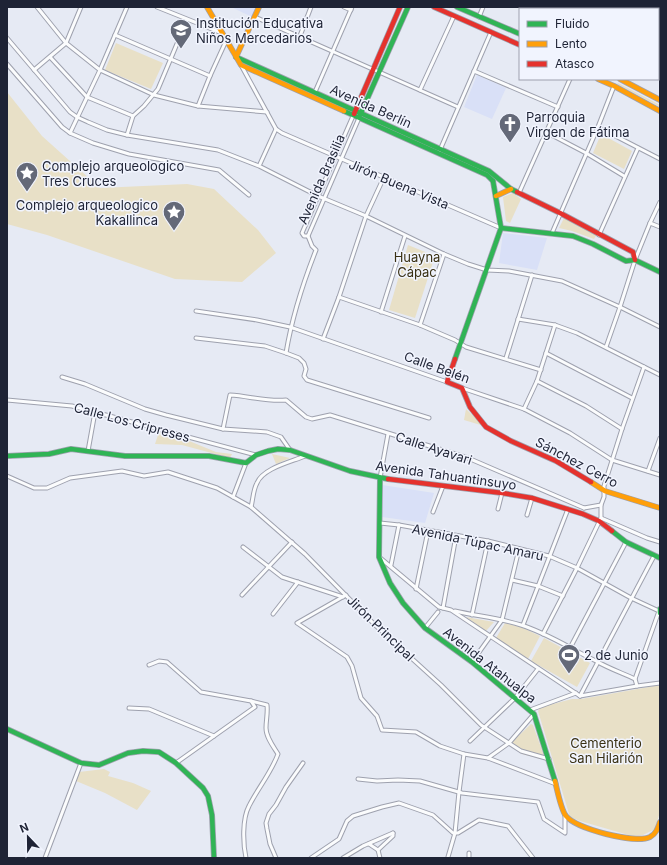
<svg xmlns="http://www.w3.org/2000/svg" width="667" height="865" viewBox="0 0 667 865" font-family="Inter,sans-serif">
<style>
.built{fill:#d9e0f7}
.green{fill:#e8e0c7}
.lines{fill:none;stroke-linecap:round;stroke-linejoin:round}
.street-casing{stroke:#9ea1ae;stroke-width:5}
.fast-casing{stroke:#9ea1ae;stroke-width:6}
.slow-casing{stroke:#9ea1ae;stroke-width:6}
.jam-casing{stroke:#9ea1ae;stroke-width:6}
.street{stroke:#fbfcfd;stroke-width:3}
.fast{stroke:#30b455;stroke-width:4.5}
.slow{stroke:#ff9f0a;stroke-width:4.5}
.jam{stroke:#e5322d;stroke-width:4.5}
.labels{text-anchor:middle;stroke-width:3;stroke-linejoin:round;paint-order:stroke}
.poi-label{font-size:13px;fill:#1e2335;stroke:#f1f4fe;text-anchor:start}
.street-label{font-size:13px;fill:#1e2335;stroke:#f1f4fe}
.park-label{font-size:13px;fill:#3a3114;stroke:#f1f4fe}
</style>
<rect width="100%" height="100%" fill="#e6eaf4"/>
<g class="built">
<path d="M231 7H257L252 17Z"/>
<path d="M477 75 506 88 492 119 464 107Z"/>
<path d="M503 233 547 238 537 270 499 263Z"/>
<path d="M382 485 434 493 425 523 382 517Z"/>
</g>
<g class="green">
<path d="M658 9 660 10V49L658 48Z"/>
<path d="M116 43 163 63 151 89 105 70Z"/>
<path d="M618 83 660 105V107L617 84Z"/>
<path d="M7 92 42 136 100 188 187 184 214 189 258 230 276 253 242 282 175 279 47 235 7 224Z"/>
<path d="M601 134 632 151 624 169 593 153Z"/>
<path d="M513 193 521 199 510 223 506 221 503 197Z"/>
<path d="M564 218 597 234 594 239 572 231 559 228Z"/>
<path d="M408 245 435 256 415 318 389 310Z"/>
<path d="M466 409 484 426 464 420Z"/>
<path d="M160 429 216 452 232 454 230 458 182 445 155 444Z"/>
<path d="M272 454 290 458 276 464Z"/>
<path d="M466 617 494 622 486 631Z"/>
<path d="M505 623 523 628 540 636 528 659 496 638Z"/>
<path d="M544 638 590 663 577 687 531 661Z"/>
<path d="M660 685V812L655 829 643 835 632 836 580 821 570 817 538 711 541 707 572 699H581Z"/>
<path d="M531 724 533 725 544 756 541 759 522 754 512 745V742Z"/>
<path d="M104 769 110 772 108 776 133 783 151 791 137 810 105 793 76 781 79 772Z"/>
</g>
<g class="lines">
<g class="street-casing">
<g id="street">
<path d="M37 7 66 43 100 70 154 95 198 106 267 112"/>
<path d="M157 7 222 33"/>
<path d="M344 7 351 10"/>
<path d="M565 7 570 9"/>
<path d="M543 9 544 7"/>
<path d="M601 9 602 7"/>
<path d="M649 9 650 7"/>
<path d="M255 17 458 107"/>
<path d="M479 17 483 7"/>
<path d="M115 35 210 76"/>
<path d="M300 36 311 7"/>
<path d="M7 38 70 112 77 117 88 122 107 130 127 135 218 150 259 166 318 196 366 216 444 254 468 264 487 270 509 271 562 281 620 307 660 327"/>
<path d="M658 50 660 51"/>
<path d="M50 57 87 97 133 116"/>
<path d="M7 64 62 127 70 133 93 143 129 154 219 170 249 195"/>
<path d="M241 65 276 129 282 133 501 228"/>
<path d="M34 70 66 43 81 7"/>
<path d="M474 71 558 107"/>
<path d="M420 90 454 16"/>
<path d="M315 92 352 7"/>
<path d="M198 106 210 76 226 41"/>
<path d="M353 116 302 233 304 236H308L359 118"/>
<path d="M598 127 660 159"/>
<path d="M546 132 586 153 624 176"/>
<path d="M70 133 100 70 127 7"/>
<path d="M127 135 133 116 144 106 158 89 187 20"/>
<path d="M440 150 491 32"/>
<path d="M260 164 276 129"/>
<path d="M519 193 570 79"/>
<path d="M650 223 660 227"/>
<path d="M552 233 598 127 614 86"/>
<path d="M599 235 638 148"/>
<path d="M339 297 420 325 455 340 466 347 541 370"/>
<path d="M196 311 257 320 290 327 447 382"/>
<path d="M381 312 405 236"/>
<path d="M518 319 555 325 577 333 660 375"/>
<path d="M420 325 444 254"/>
<path d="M196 338 265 346 286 353 299 358 304 363 306 369 304 376 307 380 429 418"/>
<path d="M323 339 339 297 366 216 384 177"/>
<path d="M606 347 620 307 635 260 650 223 660 202"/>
<path d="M286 353C292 317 303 283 316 250L312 246 308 236"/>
<path d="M546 353 632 398"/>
<path d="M506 358 532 275"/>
<path d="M62 377 85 384 145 409 166 415 223 429 267 432 281 437 290 450"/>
<path d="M537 381 586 406 622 429"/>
<path d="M462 388 524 409 570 433 612 460 660 475"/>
<path d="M7 400 72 406 256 455"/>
<path d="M524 409 537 381 555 325"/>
<path d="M223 429 230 395C249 396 267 402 286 400L306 417 312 419 330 415 468 458 584 508"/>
<path d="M88 451 95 412"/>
<path d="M648 471 660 438"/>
<path d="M7 476 34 488H47L70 478 122 471 144 476 168 472 217 488 251 507 305 554 376 626 441 685 481 725 521 751 549 759"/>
<path d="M380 478 388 434"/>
<path d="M233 497 246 463"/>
<path d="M251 507C253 500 253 490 257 483 263 468 291 462 305 456"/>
<path d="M584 508 601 505"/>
<path d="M498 509 502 493"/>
<path d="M433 512 443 486"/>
<path d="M527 515 532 498"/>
<path d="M601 518 647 538 660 542"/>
<path d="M380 523 399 525 488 541 549 556 577 568 631 598 659 611 635 679 637 686"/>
<path d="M243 547 282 577 343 597"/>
<path d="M379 557 439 607 451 610 580 696"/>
<path d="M391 565 399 525"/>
<path d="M512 580 538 586 563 596"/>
<path d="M416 589 428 531"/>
<path d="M242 595 292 542"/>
<path d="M346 595 297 623 347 657 352 666 361 698 377 716 382 730 416 732 440 746 464 754 488 758 509 743 534 714"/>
<path d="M443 608 456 536"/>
<path d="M455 611C477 616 499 618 521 625 547 633 571 649 596 661 608 668 622 673 635 679"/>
<path d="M273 614 298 582"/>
<path d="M472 615 488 541"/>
<path d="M523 625 568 509"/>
<path d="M425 628 438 612"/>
<path d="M543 634 577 568 601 518V505L604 497V486L622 429 644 367"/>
<path d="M570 648 626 542"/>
<path d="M472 662 502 620 519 549"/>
<path d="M149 665 159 661 167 662 201 692 251 701 255 707 176 763"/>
<path d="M580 696 654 556"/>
<path d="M580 696 637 686 660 683"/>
<path d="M129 708 149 709 214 736"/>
<path d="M530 710 576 693"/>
<path d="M470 741 515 698 538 669"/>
<path d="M488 758 556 784"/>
<path d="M358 779 377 781 398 780 420 781 462 793 538 802 544 819 565 833V815"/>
<path d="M369 844 378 850"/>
<path d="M448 857 455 833 459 792 464 754"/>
<path d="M45 858 81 763"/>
<path d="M246 858C243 844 242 819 249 806 258 788 271 773 278 754 273 746 266 737 266 728 266 720 268 713 267 705L251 701"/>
<path d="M276 858 270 844 267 829 266 823 269 814 276 805 286 787 303 763"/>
<path d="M311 858 339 839 347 821 353 816 382 807 399 803 433 815 453 833H458L479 820 508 826 533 858"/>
<path d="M343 858 363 846 393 833"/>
<path d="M380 858 378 850 393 836V833"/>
<path d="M469 858V853"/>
</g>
</g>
<g class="fast-casing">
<g id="fast">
<path d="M457 7 520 34"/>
<path d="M236 57 489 171 511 189 517 192"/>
<path d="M344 111 487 175 493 181"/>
<path d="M360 115 408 7"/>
<path d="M501 228 573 236 593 244 626 261 635 260 660 272"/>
<path d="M455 359 501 228 493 181"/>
<path d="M7 456 49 454 71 449 125 456H209L246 463 256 455 268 451 278 449 290 450 350 471 388 479"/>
<path d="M380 478 379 557 390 583 403 603 425 628 472 662 534 714 555 781"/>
<path d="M612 531 626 542 660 558"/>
<path d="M660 609V613"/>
<path d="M7 729 81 763 99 765 128 753 143 751 159 752 176 763 203 788 208 796 212 815 214 858"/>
</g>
</g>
<g class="slow-casing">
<g id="slow">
<path d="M207 7 241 65 344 111"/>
<path d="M236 57 259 7"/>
<path d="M598 79 614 86 660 111"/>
<path d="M620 79 660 100"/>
<path d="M496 196 511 189"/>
<path d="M591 482 605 491 660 508"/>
<path d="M555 781C557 789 561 810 566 816 576 829 635 844 650 837 656 834 658 828 660 822"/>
</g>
</g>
<g class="jam-casing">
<g id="jam">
<path d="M434 7 520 45"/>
<path d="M354 114 400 7"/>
<path d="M517 192 560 213 633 252 635 260"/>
<path d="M455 359 447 382 462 388 470 407 486 427 511 441 556 461 591 482"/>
<path d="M388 479 502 493 532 498 583 514 599 521 612 531"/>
</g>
</g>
<use href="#street" class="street"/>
<use href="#fast" class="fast"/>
<use href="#slow" class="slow"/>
<use href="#jam" class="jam"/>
</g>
<defs>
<g id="school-pin" transform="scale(1.15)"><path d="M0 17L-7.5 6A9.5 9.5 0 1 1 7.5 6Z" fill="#646978" stroke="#f1f4fe"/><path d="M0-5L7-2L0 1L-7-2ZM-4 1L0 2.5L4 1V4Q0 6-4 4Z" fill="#fff"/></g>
<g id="church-pin" transform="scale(1.15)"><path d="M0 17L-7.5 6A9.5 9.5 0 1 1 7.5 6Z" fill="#646978" stroke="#f1f4fe"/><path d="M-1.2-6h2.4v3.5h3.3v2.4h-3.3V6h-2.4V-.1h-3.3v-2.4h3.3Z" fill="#fff"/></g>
<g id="sight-pin" transform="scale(1.15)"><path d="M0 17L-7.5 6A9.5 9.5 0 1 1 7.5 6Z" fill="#646978" stroke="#f1f4fe"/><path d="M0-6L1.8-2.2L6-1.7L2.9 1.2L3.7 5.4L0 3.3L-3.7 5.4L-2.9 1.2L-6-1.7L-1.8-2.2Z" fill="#fff"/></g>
<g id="stadium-pin" transform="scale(1.15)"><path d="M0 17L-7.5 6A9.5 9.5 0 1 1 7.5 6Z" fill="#646978" stroke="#f1f4fe"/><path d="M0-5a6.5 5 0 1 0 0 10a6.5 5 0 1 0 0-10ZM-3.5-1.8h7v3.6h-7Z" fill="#fff"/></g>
</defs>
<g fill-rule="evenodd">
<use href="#school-pin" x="181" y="30"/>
<use href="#church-pin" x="510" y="124"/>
<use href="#sight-pin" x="27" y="173"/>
<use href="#sight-pin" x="174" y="212"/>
<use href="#stadium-pin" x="569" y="655"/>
</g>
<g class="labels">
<g class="poi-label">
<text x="196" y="28">Institución Educativa<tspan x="196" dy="15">Niños Mercedarios</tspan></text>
<text x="526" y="122">Parroquia<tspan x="526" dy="15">Virgen de Fátima</tspan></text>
<text x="42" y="171">Complejo arqueologico<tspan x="42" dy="15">Tres Cruces</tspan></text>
<text x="158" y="210" text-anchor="end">Complejo arqueologico<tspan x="158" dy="15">Kakallinca</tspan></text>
<text x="584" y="660">2 de Junio</text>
</g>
<g class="street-label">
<text transform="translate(371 106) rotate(24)" y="5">Avenida Berlín</text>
<text transform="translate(321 179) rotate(-66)" y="5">Avenida Brasilia</text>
<text transform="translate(399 184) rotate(23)" y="5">Jirón Buena Vista</text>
<text transform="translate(437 367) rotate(20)" y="5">Calle Belén</text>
<text transform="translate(132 422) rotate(15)" y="5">Calle Los Cripreses</text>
<text transform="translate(434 448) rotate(18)" y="5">Calle Ayavari</text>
<text transform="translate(577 462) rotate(28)" y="5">Sánchez Cerro</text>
<text transform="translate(446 475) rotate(8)" y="5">Avenida Tahuantinsuyo</text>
<text transform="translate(478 542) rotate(12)" y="5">Avenida Túpac Amaru</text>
<text transform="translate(381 628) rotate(44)" y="5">Jirón Principal</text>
<text transform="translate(490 665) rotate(38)" y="5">Avenida Atahualpa</text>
</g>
<g class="park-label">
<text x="417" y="262">Huayna<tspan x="417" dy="15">Cápac</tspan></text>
<text x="606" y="748">Cementerio<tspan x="606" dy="15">San Hilarión</tspan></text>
</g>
</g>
<rect width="667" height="865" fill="none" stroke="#1e2335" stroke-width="16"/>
<rect x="519" y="8" width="140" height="72" fill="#f1f4fe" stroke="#9da0ae"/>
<rect x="527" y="21" width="20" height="6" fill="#30b455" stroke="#9da0ae"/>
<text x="555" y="28" font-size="12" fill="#1e2335">Fluido</text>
<rect x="527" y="41" width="20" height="6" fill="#ff9f0a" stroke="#9da0ae"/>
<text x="555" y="48" font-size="12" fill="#1e2335">Lento</text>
<rect x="527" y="61" width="20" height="6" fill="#e5322d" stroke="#9da0ae"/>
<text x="555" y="68" font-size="12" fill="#1e2335">Atasco</text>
<g transform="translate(28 837) rotate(338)" stroke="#f1f4fe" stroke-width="3" paint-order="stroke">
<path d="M0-3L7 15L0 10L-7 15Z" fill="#1e2335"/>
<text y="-6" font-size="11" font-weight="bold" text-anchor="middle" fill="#1e2335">N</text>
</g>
</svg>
